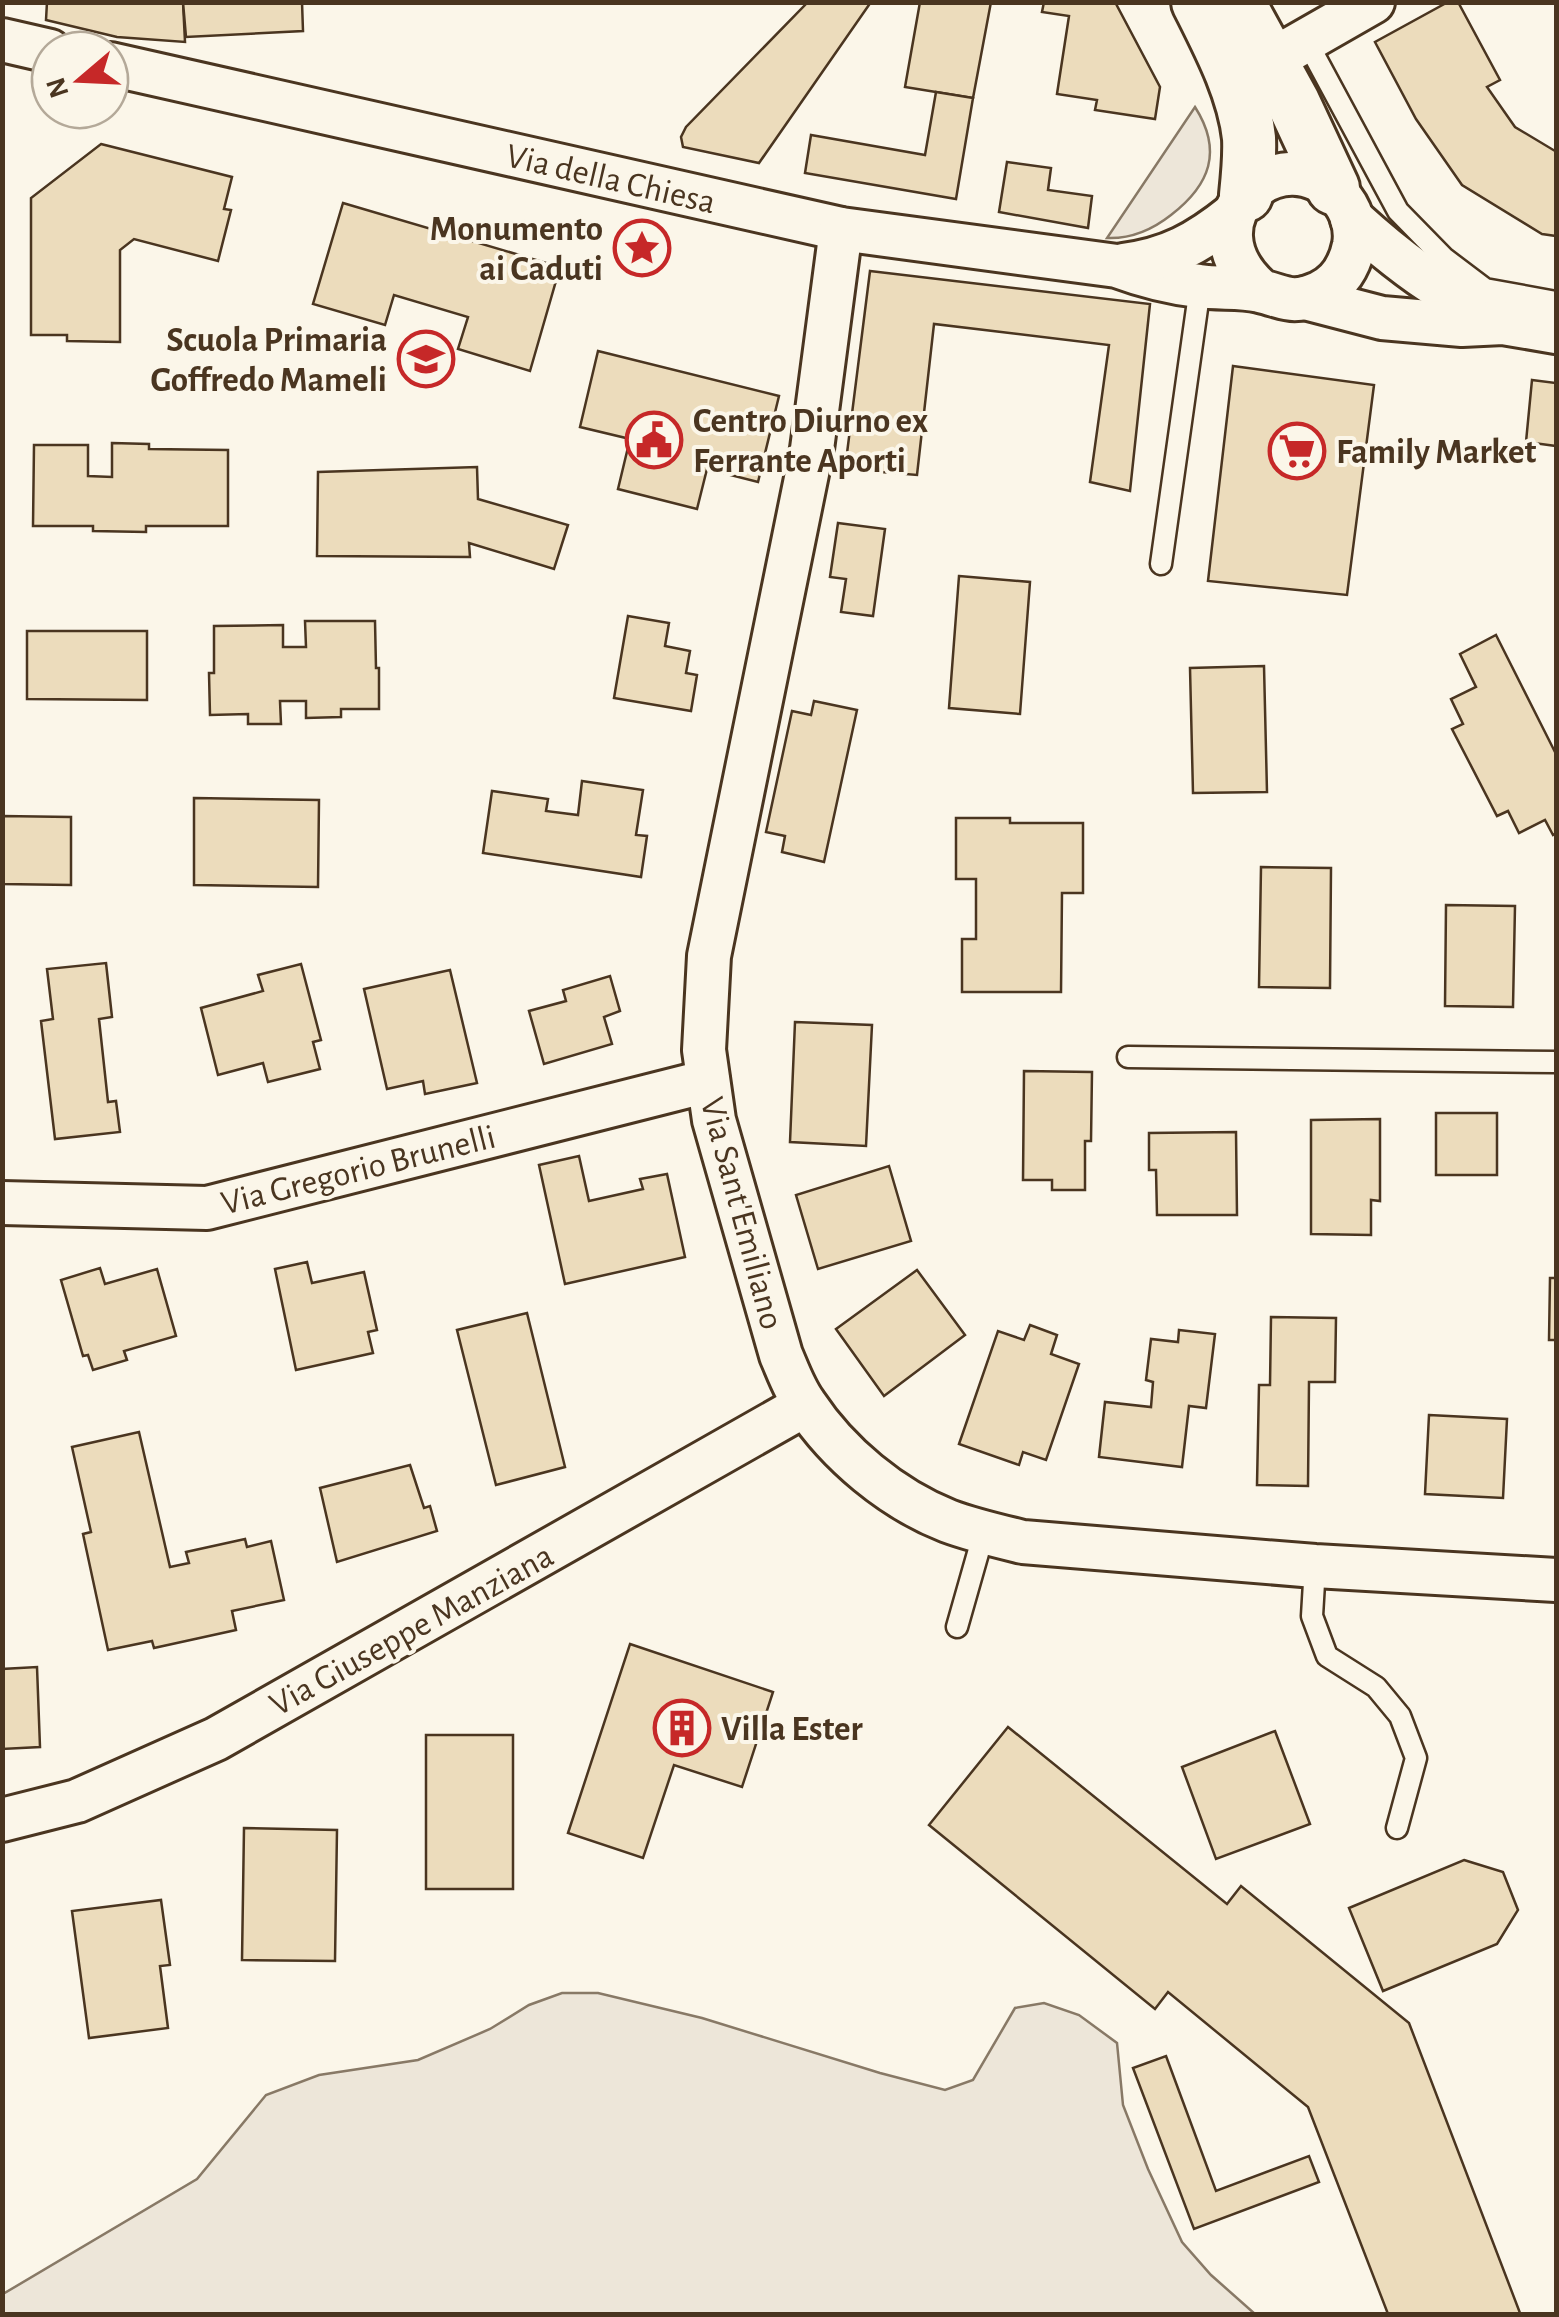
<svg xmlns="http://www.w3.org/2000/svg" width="1559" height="2317" viewBox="0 0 1559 2317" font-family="'Alegreya Sans',sans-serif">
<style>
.green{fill:#ede6d9;stroke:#887966;stroke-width:2.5}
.building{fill:#ecdcbc;stroke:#4a3520;stroke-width:2.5}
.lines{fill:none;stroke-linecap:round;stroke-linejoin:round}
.service-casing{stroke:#4a3520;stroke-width:25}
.minor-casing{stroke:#4a3520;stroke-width:48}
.tertiary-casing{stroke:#4a3520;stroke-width:58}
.service{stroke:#fbf6e9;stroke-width:20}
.minor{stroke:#fbf6e9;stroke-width:42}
.tertiary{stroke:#fbf6e9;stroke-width:52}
.labels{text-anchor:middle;stroke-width:8;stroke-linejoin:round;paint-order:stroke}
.street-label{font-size:35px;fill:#4a3520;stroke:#fbf6e9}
.poi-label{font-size:35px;font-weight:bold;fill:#4a3520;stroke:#fbf6e9;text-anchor:start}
</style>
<rect width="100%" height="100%" fill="#fbf6e9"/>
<g class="green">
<path d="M1195 107C1223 151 1210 185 1171 215 1152 230 1131 239 1107 238Z"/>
<path d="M562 1993H598L702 2018 880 2073 945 2090 973 2080 1015 2008 1044 2003 1079 2015 1117 2043 1123 2105 1148 2169 1182 2242 1211 2275 1255 2314H3V2294L197 2179 266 2095 319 2075 418 2060 490 2029 529 2005Z"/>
</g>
<g class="building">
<path d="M47 2H183L185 42 117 37 46 20Z"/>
<path d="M183 2H302L303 31 186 37Z"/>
<path d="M808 2H871L759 163 683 147 681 137 686 127Z"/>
<path d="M920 2H991L973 98 905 87Z"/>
<path d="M1044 2H1115L1160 87 1155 119 1095 110 1097 100 1057 94 1069 16 1042 12Z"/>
<path d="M1448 2H1458L1500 80 1487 87 1515 127 1555 151 1556 148V236L1542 234 1462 185 1416 119 1375 42Z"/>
<path d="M936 92 973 98 956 199 805 173 811 135 925 155Z"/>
<path d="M101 144 232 177 224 209 231 210 218 261 134 239 120 250V342L67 341V335H31V198Z"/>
<path d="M1007 162 1051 168 1048 190 1092 196 1088 228 999 212Z"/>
<path d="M343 203 560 267 530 371 458 349 468 317 394 295 385 325 313 304Z"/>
<path d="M870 271 1150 304 1130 491 1090 482 1109 345 934 324 917 475 845 469Z"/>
<path d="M598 351 779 396 758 482 707 469 697 509 618 489 630 439 580 427Z"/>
<path d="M1233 366 1374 385 1347 595 1208 581Z"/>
<path d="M1532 380 1556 383V446L1526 442Z"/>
<path d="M112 443 149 444V449L228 450V526H146V532L93 531V526H33L34 445H88V476L112 477Z"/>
<path d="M477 467 478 499 568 525 554 569 469 543 470 557 317 556 318 472Z"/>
<path d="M838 523 885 529 873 616 841 612 846 579 830 577Z"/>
<path d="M959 576 1030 582 1020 714 949 708Z"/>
<path d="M628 616 669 623 665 646 690 651 686 673 697 675 691 711 614 698Z"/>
<path d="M305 621H375L376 668H379V709H341V717L306 718V701H280L281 724H248V714L210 715 209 673H214V626L283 625V647H306Z"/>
<path d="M27 631H147V700L27 699Z"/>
<path d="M1496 635 1556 754V833L1553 835 1545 820 1519 833 1508 811 1497 816 1452 729 1463 724 1451 699 1476 687 1460 654Z"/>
<path d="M1264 666 1267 792 1193 793 1190 668Z"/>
<path d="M814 701 857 710 824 862 782 852 785 836 766 832 792 711 811 715Z"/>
<path d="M582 781 643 790 636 835 647 836 641 877 483 853 492 791 548 799 546 811 578 815Z"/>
<path d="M194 798 319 800 318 887 194 885Z"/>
<path d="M2 816 71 817V885L2 884Z"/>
<path d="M956 818H1010V823H1083V893H1062L1061 992H962V939H976V879H956Z"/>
<path d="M1261 867 1331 868 1330 988 1259 987Z"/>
<path d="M1446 905 1515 906 1513 1007 1445 1006Z"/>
<path d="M106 963 112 1017 99 1019 108 1102 116 1101 120 1132 55 1139 41 1021 53 1019 47 969Z"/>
<path d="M301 964 321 1040 313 1042 320 1069 268 1082 263 1063 218 1075 201 1008 263 991 258 975Z"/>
<path d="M450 970 477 1083 425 1094 423 1081 387 1089 364 989Z"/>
<path d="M610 976 620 1011 604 1017 612 1044 544 1064 529 1011 566 1001 563 990Z"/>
<path d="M795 1022 872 1025 866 1146 790 1142Z"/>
<path d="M1024 1071 1092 1072 1091 1141H1085V1190H1052V1180H1023Z"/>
<rect x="1436" y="1113" width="61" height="62"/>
<path d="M1380 1119V1201L1371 1200V1235L1311 1234V1120Z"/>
<path d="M1236 1132 1237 1215H1157L1156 1170H1149V1133Z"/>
<path d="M579 1156 589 1201 643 1189 640 1179 667 1174 685 1257 565 1284 539 1165Z"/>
<path d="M889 1166 911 1241 818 1269 796 1195Z"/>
<path d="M307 1262 312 1283 364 1272 377 1330 368 1332 373 1353 296 1370 275 1269Z"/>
<path d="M100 1268 105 1284 157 1269 176 1336 124 1351 127 1360 93 1370 88 1355 83 1356 61 1280Z"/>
<path d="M917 1270 965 1335 884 1396 836 1329Z"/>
<path d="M1550 1278H1556V1340H1549Z"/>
<path d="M527 1313 565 1467 496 1485 457 1330Z"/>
<path d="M1271 1317 1336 1318 1335 1382H1309L1308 1486 1257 1485 1259 1385H1270Z"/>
<path d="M1030 1325 1057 1335 1051 1354 1079 1364 1046 1460 1023 1452 1019 1465 959 1444 998 1331 1024 1340Z"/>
<path d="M1179 1330 1215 1334 1206 1408 1189 1406 1182 1467 1099 1457 1105 1402 1151 1407 1153 1382 1146 1380 1151 1339 1178 1342Z"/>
<path d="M1429 1415 1507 1419 1503 1498 1425 1494Z"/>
<path d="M139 1432 170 1567 189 1563 186 1552 245 1539 247 1547 271 1541 284 1600 232 1611 236 1630 154 1648 152 1641 108 1650 83 1534 91 1532 72 1447Z"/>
<path d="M410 1465 424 1508 430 1506 437 1531 337 1562 320 1488Z"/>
<path d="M630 1644 773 1692 742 1787 674 1765 643 1858 568 1833Z"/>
<path d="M37 1667 40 1747 2 1749V1669Z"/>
<path d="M1008 1727 1227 1904 1241 1886 1409 2023 1520 2313 1515 2314H1388L1308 2107 1168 1992 1155 2009 929 1825Z"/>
<path d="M1275 1731 1310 1824 1216 1859 1182 1767Z"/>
<rect x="426" y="1735" width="87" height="154"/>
<path d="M244 1828 337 1830 335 1961 242 1960Z"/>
<path d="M1464 1860 1503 1872 1518 1910 1497 1944 1383 1991 1349 1908Z"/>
<path d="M161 1900 170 1965 160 1966 168 2028 89 2038 72 1911Z"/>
<path d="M1166 2056 1216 2191 1309 2156 1319 2182 1194 2229 1133 2068Z"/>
</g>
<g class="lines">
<g class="service-casing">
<g id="service">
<path d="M1306 40 1398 211 1444 258 1485 289 1556 302"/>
<path d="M1161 564 1200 287"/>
<path d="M1128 1057 1556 1062"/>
<path d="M1315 1566 1312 1616 1327 1656 1376 1687 1400 1716 1416 1758 1397 1828"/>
<path d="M957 1627 984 1532"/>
</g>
</g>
<g class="minor-casing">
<g id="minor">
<path d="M2 40 50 51"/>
<path d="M1270 61 1373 2"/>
<path d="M110 64 841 229 1117 266C1144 276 1171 283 1199 286 1219 289 1241 286 1260 291 1286 297 1291 305 1319 293 1339 284 1350 265 1354 245 1357 228 1351 208 1339 196 1282 132 1181 220 1260 290"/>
<path d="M1352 219C1397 260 1442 294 1498 320"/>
<path d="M841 229 812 449 709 956 704 1050 714 1120 781 1355C788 1371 794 1389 805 1404 838 1454 892 1499 948 1521 972 1530 998 1536 1023 1542L1315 1566 1556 1580"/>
<path d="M1123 265C1169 259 1198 243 1234 214"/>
<path d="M1305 298 1382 318 1462 325 1503 323 1556 332"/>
<path d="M2 1203 207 1208 708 1081"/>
<path d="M2 1820 77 1801 216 1739 805 1405"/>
</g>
</g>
<g class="tertiary-casing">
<g id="tertiary">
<path d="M1198 2C1219 44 1244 91 1249 138 1250 157 1248 176 1246 195"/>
<path d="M1238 2 1293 102 1333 188"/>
</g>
</g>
<use href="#service" class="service"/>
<use href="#minor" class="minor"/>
<use href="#tertiary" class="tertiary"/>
</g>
<defs>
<g id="sight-ring" transform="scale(2.875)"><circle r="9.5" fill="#fbf6e9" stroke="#c62828" stroke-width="1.5"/><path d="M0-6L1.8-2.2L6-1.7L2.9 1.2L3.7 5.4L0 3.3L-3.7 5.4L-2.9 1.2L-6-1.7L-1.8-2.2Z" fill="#c62828"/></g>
<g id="school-ring" transform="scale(2.875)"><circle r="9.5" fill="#fbf6e9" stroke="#c62828" stroke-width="1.5"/><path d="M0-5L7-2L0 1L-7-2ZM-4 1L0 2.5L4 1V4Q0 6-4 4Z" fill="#c62828"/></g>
<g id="civic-ring" transform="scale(2.875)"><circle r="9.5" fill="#fbf6e9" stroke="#c62828" stroke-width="1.5"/><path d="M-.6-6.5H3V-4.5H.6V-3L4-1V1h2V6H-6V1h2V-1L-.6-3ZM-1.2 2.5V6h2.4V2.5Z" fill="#c62828"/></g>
<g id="supermarket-ring" transform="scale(2.875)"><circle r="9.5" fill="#fbf6e9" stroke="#c62828" stroke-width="1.5"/><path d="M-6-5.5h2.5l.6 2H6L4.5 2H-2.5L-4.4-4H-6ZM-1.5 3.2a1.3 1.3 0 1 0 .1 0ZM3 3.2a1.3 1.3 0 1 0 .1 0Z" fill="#c62828"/></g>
<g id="building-ring" transform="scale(2.875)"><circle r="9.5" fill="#fbf6e9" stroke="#c62828" stroke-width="1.5"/><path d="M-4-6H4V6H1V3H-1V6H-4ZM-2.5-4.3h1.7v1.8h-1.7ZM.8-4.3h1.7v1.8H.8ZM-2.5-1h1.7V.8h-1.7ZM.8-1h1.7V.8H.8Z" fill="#c62828"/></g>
</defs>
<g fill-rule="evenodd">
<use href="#sight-ring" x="642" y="248"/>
<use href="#school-ring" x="426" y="359"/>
<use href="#civic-ring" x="654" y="440"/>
<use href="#supermarket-ring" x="1297" y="451"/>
<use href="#building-ring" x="682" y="1728"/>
</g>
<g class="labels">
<g class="street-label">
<text transform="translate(611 178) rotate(13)" y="12">Via della Chiesa</text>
<text transform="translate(358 1169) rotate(-14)" y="12">Via Gregorio Brunelli</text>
<text transform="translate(743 1213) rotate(75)" y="12">Via Sant'Emiliano</text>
<text transform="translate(411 1629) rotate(-29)" y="12">Via Giuseppe Manziana</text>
</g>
<g class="poi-label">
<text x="603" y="240" text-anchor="end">Monumento<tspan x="603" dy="40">ai Caduti</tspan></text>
<text x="387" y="351" text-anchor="end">Scuola Primaria<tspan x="387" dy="40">Goffredo Mameli</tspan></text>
<text x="693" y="432">Centro Diurno ex<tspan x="693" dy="40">Ferrante Aporti</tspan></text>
<text x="1336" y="463">Family Market</text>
<text x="721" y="1740">Villa Ester</text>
</g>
</g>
<rect width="1559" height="2317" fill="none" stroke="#4a3520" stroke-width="10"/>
<g transform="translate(80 80) rotate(251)"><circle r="48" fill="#fbf6e9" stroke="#b4a999" stroke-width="2.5"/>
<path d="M0-8L18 38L0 25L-18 38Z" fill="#c62828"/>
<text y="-15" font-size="28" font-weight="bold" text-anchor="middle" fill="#4a3520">N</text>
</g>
</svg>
